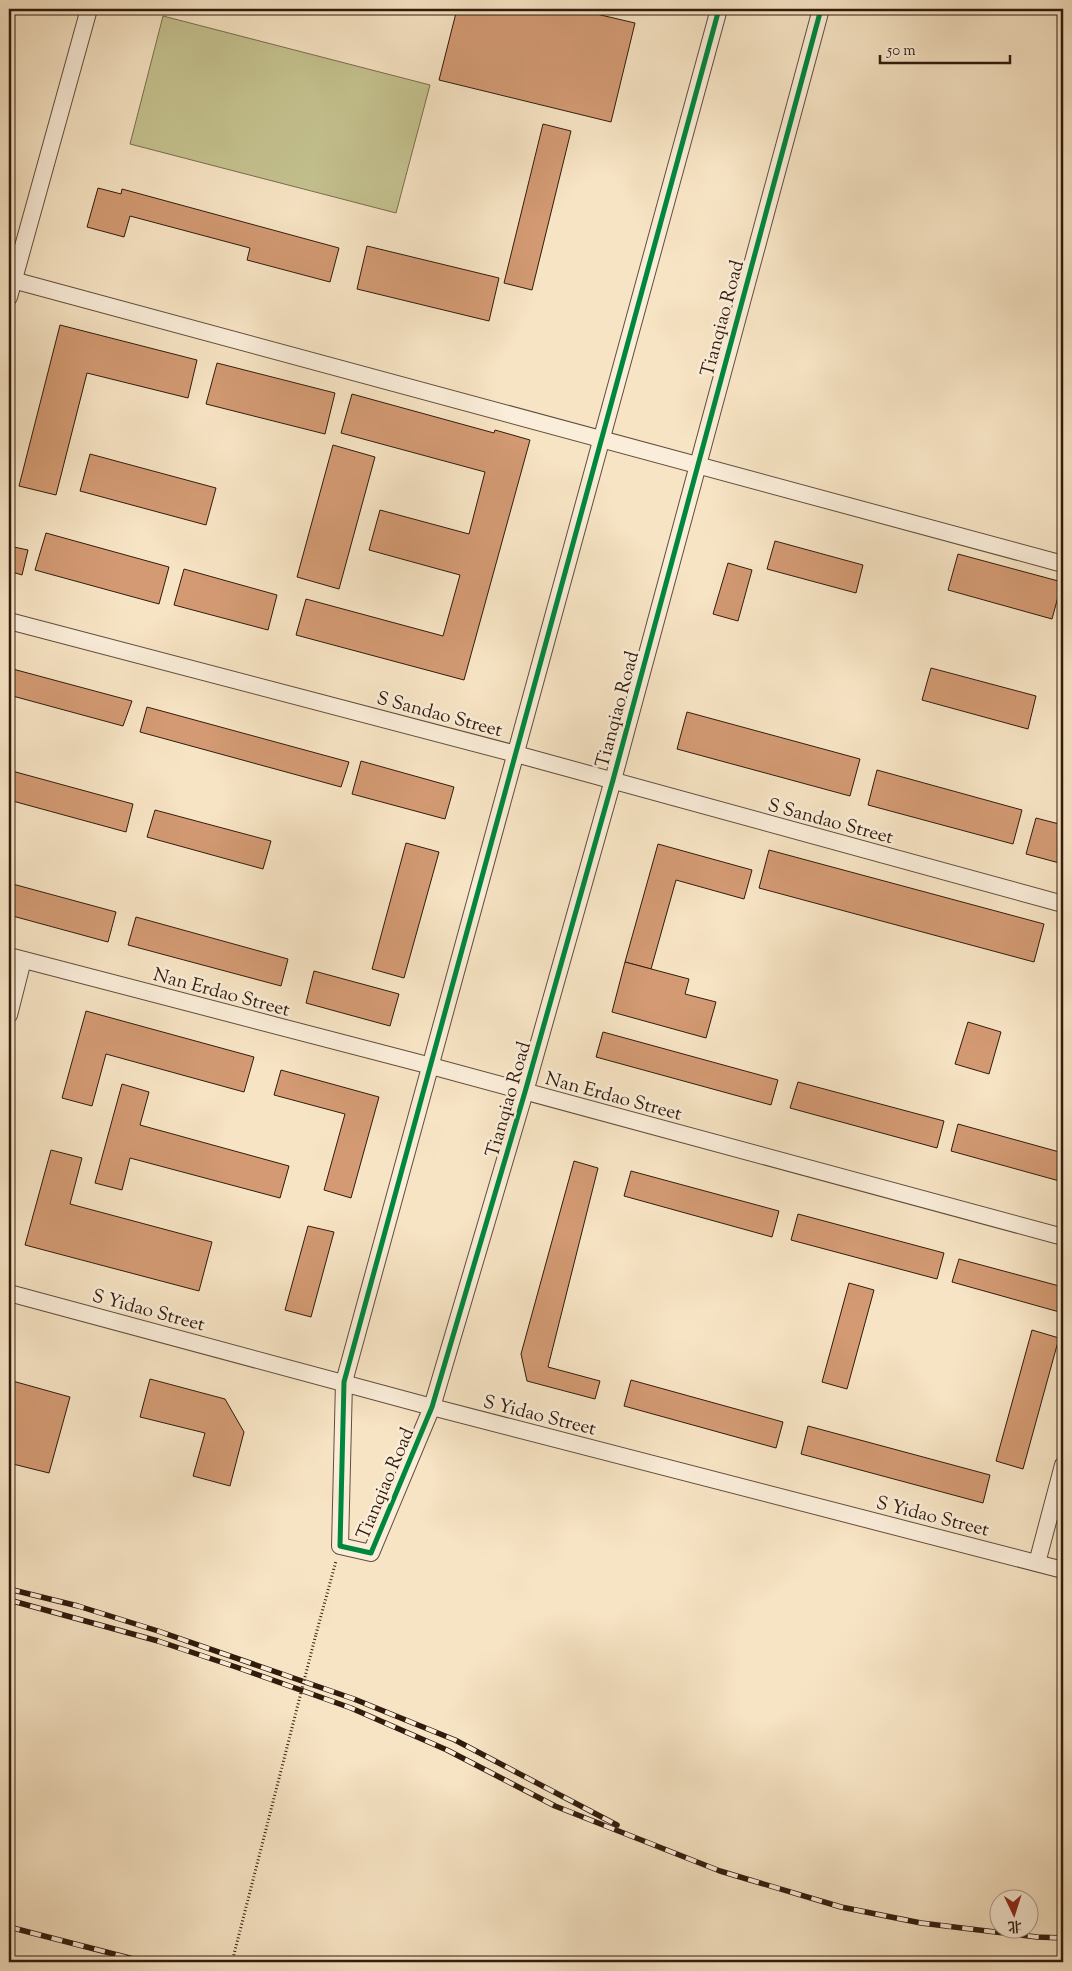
<svg xmlns="http://www.w3.org/2000/svg" width="1072" height="1971" viewBox="0 0 1072 1971" font-family="'Sorts Mill Goudy','Noto Serif SC',serif">
<style>
.green{fill:#c4c28f;stroke:#7a6e4e}
.building{fill:#d39a73;stroke:#311b0d}
.lines{fill:none;stroke-linecap:round;stroke-linejoin:round}
.minor-casing{stroke:#624d3b;stroke-width:18}
.path{stroke:#311b0d;stroke-width:3;stroke-dasharray:1 2.5;stroke-linecap:butt}
.minor{stroke:#faedd9;stroke-width:16}
.rail-casing{stroke:#311b0d;stroke-width:5.5}
.rail{stroke:#faedd9;stroke-width:4;stroke-dasharray:11;stroke-linecap:butt}
.path-bridge{stroke:#311b0d;stroke-width:3;stroke-dasharray:1 2.5;stroke-linecap:butt}
.cycleway-casing{stroke:#faedd9;stroke-width:8}
.cycleway{stroke:#00873e;stroke-width:5}
.labels{text-anchor:middle;stroke-width:5;stroke-linejoin:round;paint-order:stroke}
.street-label{font-size:19px;fill:#311b0d;stroke:#faedd9}
</style>
<rect width="100%" height="100%" fill="#f7e4c4"/>
<filter id="stains"><feTurbulence type="fractalNoise" baseFrequency=".004" numOctaves="4"/><feColorMatrix values="0 0 0 0 .2 0 0 0 0 .09 0 0 0 0 .02 0 0 0 .5 -.17"/></filter>
<radialGradient id="worn" r=".72"><stop offset=".6" stop-color="#630" stop-opacity="0"/><stop offset="1" stop-color="#630" stop-opacity=".3"/></radialGradient>
<path class="green" d="M163 16 430 85 396 213 130 144Z"/>
<g class="building">
<path d="M457 9H575L635 23 611 122 439 80Z"/>
<path d="M543 124 571 131 532 290 504 283Z"/>
<path d="M98 188 121 194 122 189 339 248 330 282 247 260 250 248 130 216 124 237 87 227Z"/>
<path d="M367 246 499 278 489 321 357 289Z"/>
<path d="M60 325 197 360 188 398 87 373 56 495 19 486Z"/>
<path d="M217 363 335 393 325 434 206 404Z"/>
<path d="M352 394 494 433 495 430 530 440 464 680 296 635 306 599 443 636 460 575 369 550 380 510 469 534 485 472 341 433Z"/>
<path d="M333 445 375 457 339 589 297 577Z"/>
<path d="M90 454 216 488 206 525 80 491Z"/>
<path d="M46 533 169 567 159 604 35 570Z"/>
<path d="M775 541 863 565 856 593 767 569Z"/>
<path d="M9 546 28 550 22 575 9 571Z"/>
<path d="M958 554 1062 582 1052 619 948 590Z"/>
<path d="M728 563 752 570 738 621 713 614Z"/>
<path d="M184 569 277 595 268 630 174 605Z"/>
<path d="M9 668 132 701 123 726 9 695Z"/>
<path d="M931 668 1036 696 1028 729 922 700Z"/>
<path d="M147 707 349 762 341 787 140 732Z"/>
<path d="M687 712 860 759 850 796 677 749Z"/>
<path d="M361 761 454 787 445 819 352 794Z"/>
<path d="M877 770 1022 810 1013 844 868 805Z"/>
<path d="M12 771 133 804 126 832 9 800V784Z"/>
<path d="M155 810 271 841 263 869 147 837Z"/>
<path d="M1036 818 1063 825V864L1026 854Z"/>
<path d="M406 843 439 852 404 978 372 969Z"/>
<path d="M658 844 752 870 744 899 676 880 651 969 625 962Z"/>
<path d="M769 850 1044 924 1034 962 759 888Z"/>
<path d="M9 883 116 912 108 942 9 915Z"/>
<path d="M136 917 288 959 281 986 128 945Z"/>
<path d="M625 962 689 979 685 994 716 1002 706 1038 612 1012Z"/>
<path d="M314 971 399 994 390 1026 306 1003Z"/>
<path d="M86 1011 254 1057 244 1092 106 1054 92 1106 62 1098Z"/>
<path d="M968 1022 1001 1032 989 1074 955 1064Z"/>
<path d="M603 1032 778 1080 771 1105 596 1057Z"/>
<path d="M281 1070 379 1097 351 1198 324 1190 345 1114 274 1095Z"/>
<path d="M798 1082 944 1121 937 1148 790 1108Z"/>
<path d="M122 1084 149 1092 140 1125 289 1166 280 1198 130 1158 122 1190 95 1183Z"/>
<path d="M958 1124 1063 1153V1182L951 1151Z"/>
<path d="M51 1150 82 1158 70 1204 212 1242 199 1291 25 1245Z"/>
<path d="M574 1161 598 1168 548 1367 600 1381 595 1399 527 1381 521 1354Z"/>
<path d="M631 1171 779 1211 772 1237 624 1196Z"/>
<path d="M798 1214 944 1253 937 1279 791 1240Z"/>
<path d="M308 1226 334 1232 311 1317 285 1310Z"/>
<path d="M959 1259 1063 1287V1313L952 1282Z"/>
<path d="M849 1283 874 1290 847 1389 822 1382Z"/>
<path d="M1032 1330 1059 1338 1023 1469 996 1461Z"/>
<path d="M150 1379 225 1399 244 1432 230 1486 193 1476 205 1433 140 1417Z"/>
<path d="M9 1380 70 1397 49 1473 9 1463Z"/>
<path d="M631 1380 783 1422 776 1448 624 1406Z"/>
<path d="M808 1426 990 1475 983 1503 801 1454Z"/>
</g>
<g class="lines">
<g class="minor-casing">
<g id="minor">
<path d="M719 9 344 1382 340 1546 371 1553 432 1407 525 1092 613 780 821 9"/>
<path d="M9 279 1063 564"/>
<path d="M9 297 89 9"/>
<path d="M9 621 516 754 1063 904"/>
<path d="M9 956 431 1066 1063 1237"/>
<path d="M9 1015 23 960"/>
<path d="M9 1293 432 1407 1063 1570"/>
<path d="M1037 1563 1063 1465"/>
</g>
</g>
<path class="path" d="M316 1634 336 1561"/>
<use href="#minor" class="minor"/>
<g class="rail-casing">
<g id="rail">
<path d="M9 1589 78 1606 158 1631 354 1699 455 1740 617 1825"/>
<path d="M9 1600 158 1641 236 1667 351 1708 447 1750 555 1806 720 1871 841 1907 921 1923 1037 1937 1063 1938"/>
<path d="M9 1927 145 1962"/>
</g>
</g>
<use href="#rail" class="rail"/>
<path class="path-bridge" d="M232 1962 316 1634"/>
<g class="cycleway-casing">
<path id="cycleway" d="M719 9 344 1382 340 1546 371 1553 432 1407 525 1092 613 780 821 9"/>
</g>
<use href="#cycleway" class="cycleway"/>
</g>
<g class="labels">
<g class="street-label">
<text transform="translate(721 318) rotate(-75)" y="7">Tianqiao Road</text>
<text transform="translate(616 709) rotate(-75)" y="7">Tianqiao Road</text>
<text transform="translate(440 713) rotate(15)" y="7">S Sandao Street</text>
<text transform="translate(831 820) rotate(15)" y="7">S Sandao Street</text>
<text transform="translate(222 991) rotate(15)" y="7">Nan Erdao Street</text>
<text transform="translate(614 1095) rotate(15)" y="7">Nan Erdao Street</text>
<text transform="translate(507 1099) rotate(-74)" y="7">Tianqiao Road</text>
<text transform="translate(149 1309) rotate(15)" y="7">S Yidao Street</text>
<text transform="translate(540 1414) rotate(14)" y="7">S Yidao Street</text>
<text transform="translate(384 1483) rotate(-67)" y="7">Tianqiao Road</text>
<text transform="translate(933 1515) rotate(14)" y="7">S Yidao Street</text>
</g>
</g>
<rect width="1072" height="1971" fill="none" stroke="#f7e4c4" stroke-width="30"/>
<rect x="10" y="10" width="1052" height="1951" fill="none" stroke="#311b0d" stroke-width="2.5"/>
<rect x="15" y="15" width="1042" height="1941" fill="none" stroke="#311b0d"/>
<g transform="translate(1014 1914) rotate(176)"><circle r="24" fill="#faedd9" stroke="#aa9987"/>
<path d="M0-4L9 19L0 12L-9 19Z" fill="#8f2418"/>
<text y="-8" font-size="14" font-weight="bold" text-anchor="middle" fill="#311b0d">北</text>
</g>
<path d="M880 55v8h130v-8" fill="none" stroke="#311b0d" stroke-width="2.5"/>
<text x="887" y="55" font-size="15" fill="#311b0d" stroke="#faedd9" stroke-width="4" paint-order="stroke">50 m</text>
<rect width="100%" height="100%" filter="url(#stains)"/>
<rect width="100%" height="100%" fill="url(#worn)"/>
</svg>
